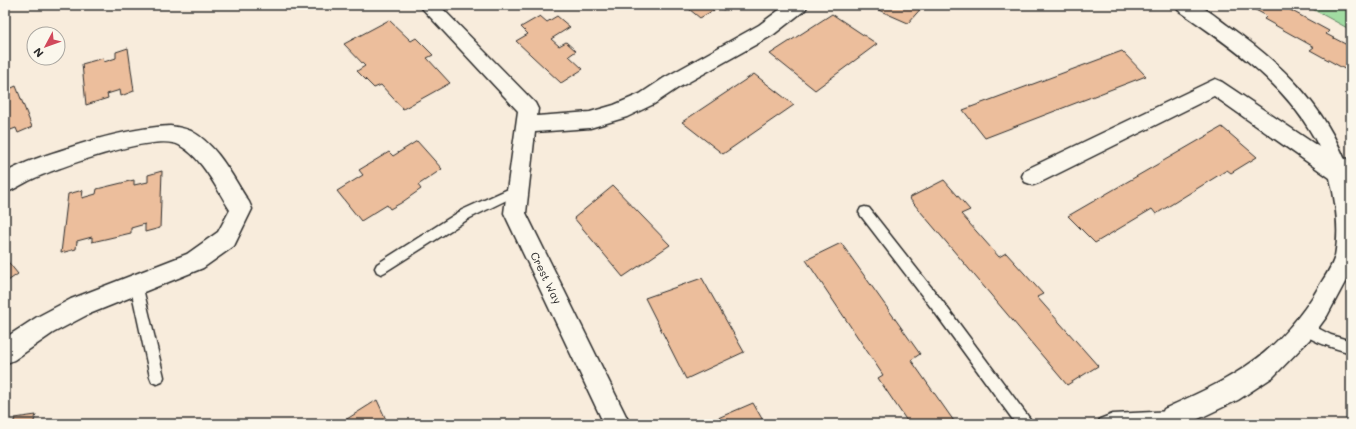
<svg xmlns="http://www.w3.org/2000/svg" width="1356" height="429" viewBox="0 0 1356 429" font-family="Mali,sans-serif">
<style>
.green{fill:#a1dca2;stroke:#668466}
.building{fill:#ecbe9c;stroke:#2b2b2b}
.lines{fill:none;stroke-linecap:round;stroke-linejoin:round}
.service-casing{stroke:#2b2b2b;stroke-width:3}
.minor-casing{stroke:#2b2b2b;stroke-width:3}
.service{fill:#fbf7ec;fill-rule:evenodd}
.minor{fill:#fbf7ec;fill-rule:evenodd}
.labels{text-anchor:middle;stroke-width:3.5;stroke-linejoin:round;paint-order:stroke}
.street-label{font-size:11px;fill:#2b2b2b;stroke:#fbf7ec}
</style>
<rect width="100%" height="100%" fill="#f8ecdc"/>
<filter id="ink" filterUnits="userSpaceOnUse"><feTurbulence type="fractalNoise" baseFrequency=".025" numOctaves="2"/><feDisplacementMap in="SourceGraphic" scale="8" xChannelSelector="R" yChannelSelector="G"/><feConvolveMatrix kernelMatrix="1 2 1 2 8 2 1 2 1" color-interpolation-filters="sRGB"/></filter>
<g filter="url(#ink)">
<path class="green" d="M1305 5H1351V30Z"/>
<g class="building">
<path d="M684 5H731L723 10 719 7 700 18Z"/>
<path d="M867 5H924L908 23Z"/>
<path d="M1246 5H1281L1329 31 1326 34 1351 47V71L1350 72 1310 50 1314 47 1264 19 1267 16Z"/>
<path d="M832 14 877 44 815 90 770 54Z"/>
<path d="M540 16 547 22 557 16 570 27 551 39 559 46 566 42 576 51 569 56 583 69 561 83 516 41 528 34 521 27Z"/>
<path d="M389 20 411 41 416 38 433 55 427 58 450 83 403 109 381 85 374 88 357 71 365 66 344 44Z"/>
<path d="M128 48 134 91 121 96 120 90 107 94 108 98 86 105 82 64 103 58 104 62 116 58V52Z"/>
<path d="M1122 51 1146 76 985 138 963 110Z"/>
<path d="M754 74 794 105 723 154 682 122Z"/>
<path d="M16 86 32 127 18 133 16 128 5 132V91Z"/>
<path d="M1222 127 1257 157 1231 173 1227 170 1156 214 1152 209 1095 243 1068 216Z"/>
<path d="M417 141 442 169 418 185 421 189 401 203 390 209 387 205 361 221 337 191 363 175 359 170 389 152 393 156Z"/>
<path d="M162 171 160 228 145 232V224L131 228V233L92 242V237L77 241 76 249 61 253 68 194 83 190 82 198 96 194 97 189 134 180V185L148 182V175Z"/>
<path d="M944 180 970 210 961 214 999 257 1006 253 1043 294 1037 297 1098 366 1067 385 909 198Z"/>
<path d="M613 186 670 245 623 277 574 218Z"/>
<path d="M841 243 920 354 911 360 956 424H909L878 378 883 375 806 260Z"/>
<path d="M5 258 18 274 5 283Z"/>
<path d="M702 278 744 352 686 379 645 298Z"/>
<path d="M377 400 388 424H339Z"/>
<path d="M753 403 765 424H704Z"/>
<path d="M36 415 33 424H13L15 418Z"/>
</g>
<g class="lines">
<g class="service-casing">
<g id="service">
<path d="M1338 158 1351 159V169L1334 166 1332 163 1334 160Z"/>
<path d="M517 185 521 187 523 190 521 193 470 218 385 272 381 274 377 272 375 268 377 264 462 210Z"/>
<path d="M865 207 869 208 943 302 1030 419 1032 424H1016L933 310 861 216 859 212 861 208Z"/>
<path d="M136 278 140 280 142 284 164 377 162 382 157 384 152 382 150 377 130 284 132 280Z"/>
<path d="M1306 322 1331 335 1351 341V353C1338 349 1305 341 1299 328L1301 324Z"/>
<path d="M1173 411 1178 413 1180 418 1178 423 1175 424H1098L1100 419 1113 414Z"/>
</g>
</g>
<g class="minor-casing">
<g id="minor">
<path d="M419 5H439L535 103 538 109 537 116 590 112 614 105 640 94 664 78 759 25 786 5H808L805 10 773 35 678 88 654 104 627 117 590 128 535 132 526 213 630 424H604L504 213 518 111Z"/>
<path d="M1175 5C1182 5 1190 4 1196 5 1204 6 1220 20 1227 25 1282 64 1323 103 1348 167L1351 169V271L1327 316 1311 338 1273 377 1238 400 1192 422 1193 424H1163L1160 418 1164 409C1194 395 1225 382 1252 362 1276 346 1304 313 1318 288 1324 278 1332 267 1335 256 1340 230 1336 203 1330 178L1214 96 1041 182 1033 185 1025 182 1022 176 1025 170 1215 79 1222 82 1319 147C1289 86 1232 47 1178 10Z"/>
<path d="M170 126C177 127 184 128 191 131 218 145 233 178 249 202L252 209 234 246 203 268 87 315 53 333 14 360 5 364V338L37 317 71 299 187 254 218 232 230 210C216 188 203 158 179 145 156 132 60 167 35 178 25 182 16 189 5 193V173C24 162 46 155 68 148 101 137 134 128 170 126Z"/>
</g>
</g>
<use href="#service" class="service"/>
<use href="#minor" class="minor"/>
</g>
</g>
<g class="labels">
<g class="street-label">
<text transform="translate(546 278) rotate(64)" y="4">Crest Way</text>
</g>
</g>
<rect width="1356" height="429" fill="none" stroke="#fbf7ec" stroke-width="20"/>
<rect x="10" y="10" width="1336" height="409" fill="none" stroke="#2b2b2b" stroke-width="1.5" filter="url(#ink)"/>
<g transform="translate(46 46) rotate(229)"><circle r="19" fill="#fbf7ec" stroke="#a8a59f"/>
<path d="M0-3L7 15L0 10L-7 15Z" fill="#d1495b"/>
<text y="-6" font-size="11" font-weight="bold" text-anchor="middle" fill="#2b2b2b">N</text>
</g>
</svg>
